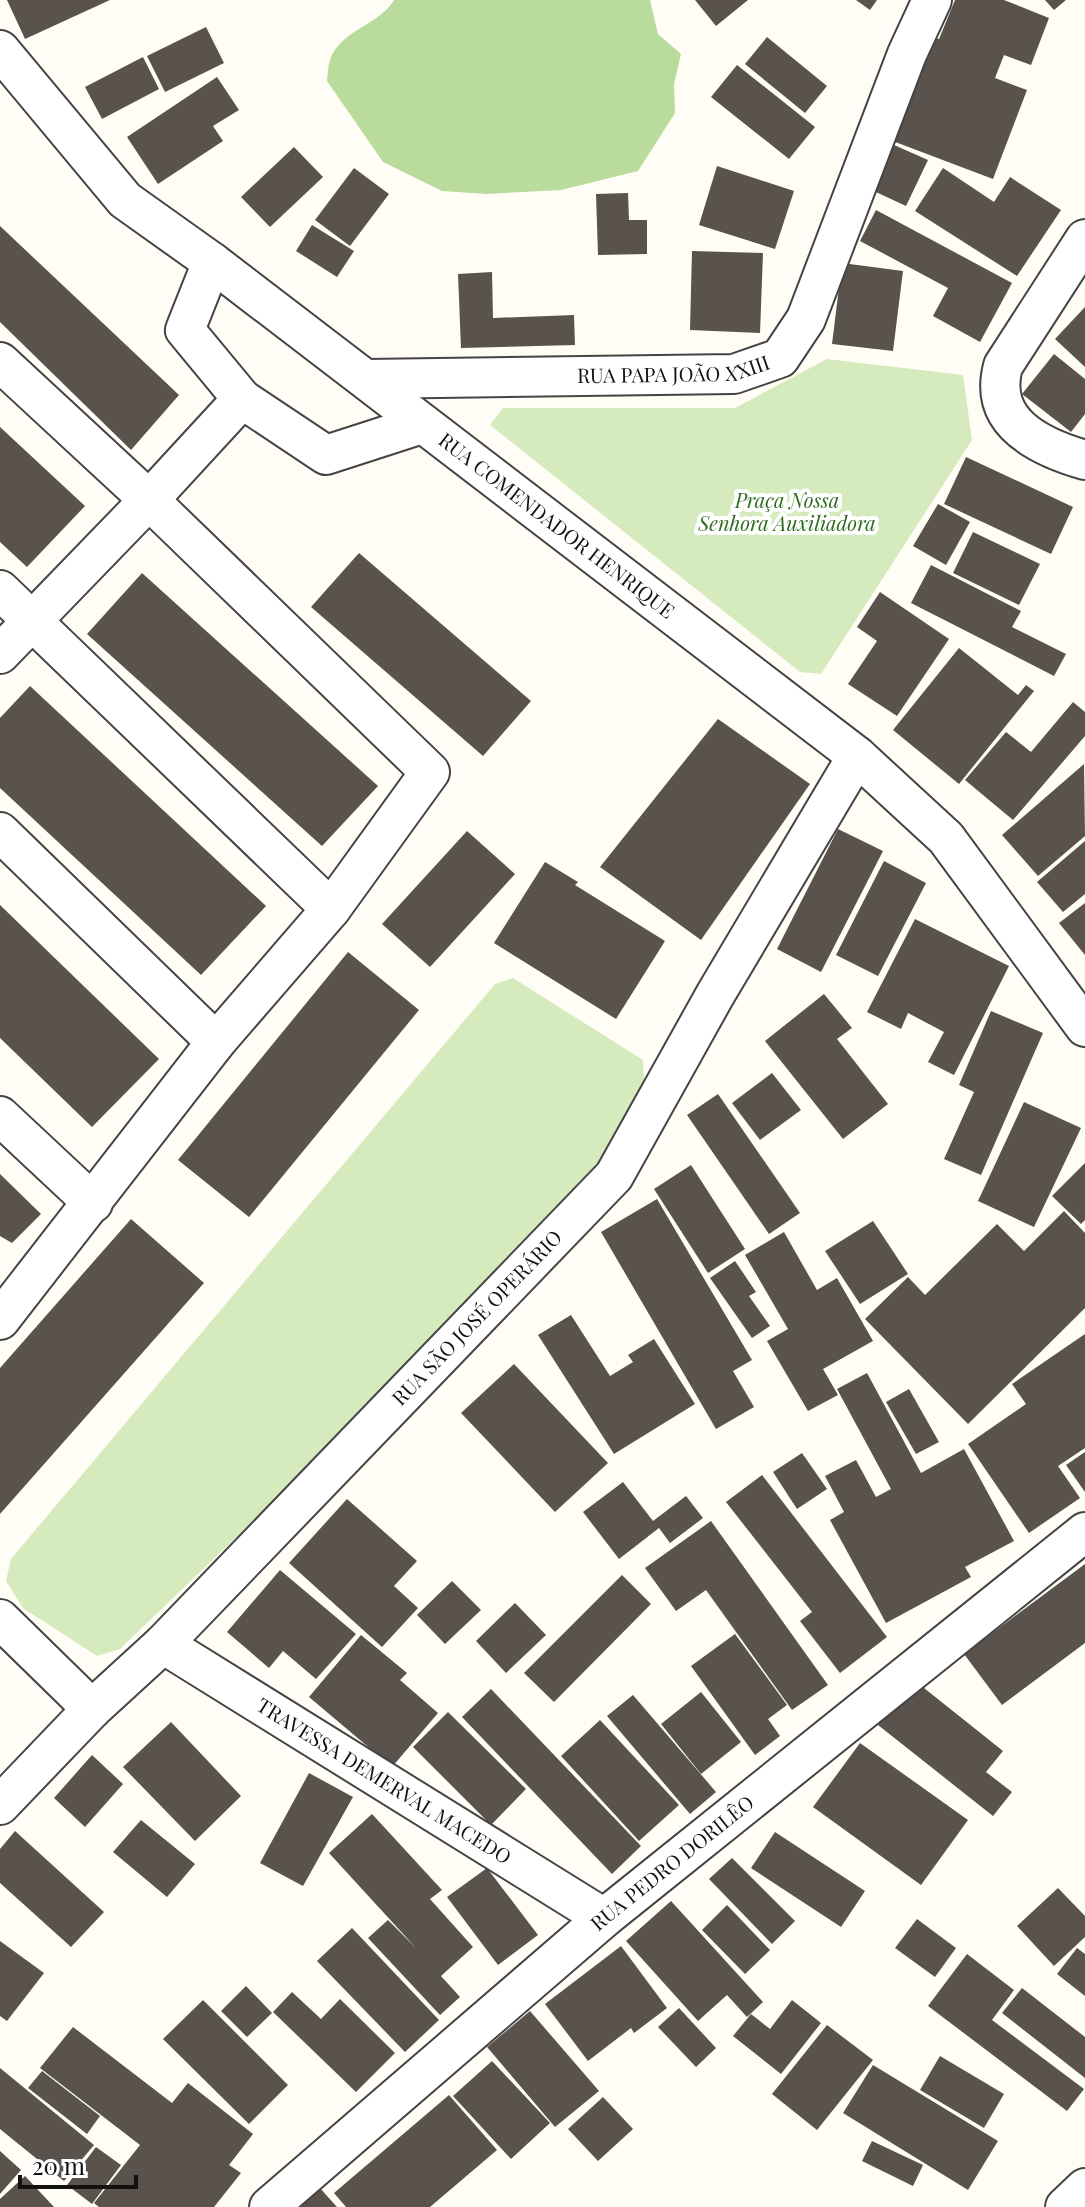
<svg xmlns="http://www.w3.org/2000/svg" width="1085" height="2207" viewBox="0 0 1085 2207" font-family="'Playfair Display',serif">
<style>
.green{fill:#d5ebbd}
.forest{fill:#b9dc9c}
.building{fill:#5a524d}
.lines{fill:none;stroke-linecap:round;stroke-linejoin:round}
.minor-casing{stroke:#444;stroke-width:42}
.minor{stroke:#fff;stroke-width:38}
.labels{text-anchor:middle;stroke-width:8;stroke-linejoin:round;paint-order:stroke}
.street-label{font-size:20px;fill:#111;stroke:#fff}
.park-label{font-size:20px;font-style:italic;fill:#2f6b1f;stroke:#fff}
</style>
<rect width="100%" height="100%" fill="#fffdf5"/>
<g class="green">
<path d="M827 359 963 375 972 440 821 674 800 672 490 425 503 408H735Z"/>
<path d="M513 978 643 1060 644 1080 594 1169 513 1261 377 1402 120 1649 97 1656 23 1608 6 1581 11 1559 495 984Z"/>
</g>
<path class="forest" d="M394 0H650L658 34 681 54 674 84 675 113 638 171 561 190 487 194 442 191 383 162 327 81C328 73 328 62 332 55 345 29 380 24 394 0Z"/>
<g class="building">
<path d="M7 0H110L25 39Z"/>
<path d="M695 0H748L716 26Z"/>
<path d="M856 0H877L870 10Z"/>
<path d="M955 0H1004L1049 18 1031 65 1004 55 995 78 1027 90 993 179 890 140 930 36 939 39Z"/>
<path d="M1045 0H1066L1054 10Z"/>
<path d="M206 27 224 63 165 92 147 56Z"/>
<path d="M767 37 827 86 805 113 745 64Z"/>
<path d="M143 57 159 89 102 119 85 87Z"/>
<path d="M737 65 815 127 789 159 711 97Z"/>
<path d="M217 77 239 110 213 126 223 141 158 184 127 137Z"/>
<path d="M885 141 928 160 906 206 863 186Z"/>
<path d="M294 147 323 177 270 227 241 197Z"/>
<path d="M717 166 794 191 775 249 699 225Z"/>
<path d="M354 168 389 194 350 246 315 220Z"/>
<path d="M943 168 994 202 1010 177 1061 210 1017 276 915 211Z"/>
<path d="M628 193 629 220H647V254L598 255 596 194Z"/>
<path d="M876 210 1012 283 980 342 933 316 948 288 860 241Z"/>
<path d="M312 225 354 251 337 277 296 251Z"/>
<path d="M0 226 179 395 131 450 0 322Z"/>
<path d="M692 251 763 253 760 333 690 330Z"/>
<path d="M842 263 903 271 893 351 832 344Z"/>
<path d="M492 272 493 318 574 315 575 345 461 348 458 274Z"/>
<path d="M1085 307V367L1055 339Z"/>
<path d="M1054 354 1085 379V414L1071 432 1022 394Z"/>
<path d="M0 427 85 506 27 567 0 542Z"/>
<path d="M966 457 1073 507 1051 554 944 504Z"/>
<path d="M938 504 970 522 946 565 913 546Z"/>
<path d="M973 532 1040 564 1019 605 953 573Z"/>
<path d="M359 553 531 701 483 756 311 607Z"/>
<path d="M931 565 1021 611 1012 627 1066 654 1054 676 911 603Z"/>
<path d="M142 573 378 786 322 846 87 634Z"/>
<path d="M880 592 949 639 897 716 848 684 877 641 857 627Z"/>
<path d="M959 648 1018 695 1026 685 1034 691 959 784 893 730Z"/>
<path d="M30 686 266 906 201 975 0 788V718Z"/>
<path d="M1073 702 1085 712V736L1013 820 965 780 1006 732 1031 752Z"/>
<path d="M718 719 810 784 701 940 600 867Z"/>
<path d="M1084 764 1085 836 1038 876 1002 835Z"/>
<path d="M838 829 883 851 821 972 777 949Z"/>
<path d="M467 831 515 874 430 967 382 924Z"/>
<path d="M1085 841V894L1063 912 1037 882Z"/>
<path d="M884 861 926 883 878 976 836 955Z"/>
<path d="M545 862 578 882 575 885 665 941 616 1019 494 943Z"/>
<path d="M1085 903V955L1059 923Z"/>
<path d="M0 905 159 1059 92 1127 0 1038Z"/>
<path d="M915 919 1009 966 954 1075 928 1062 944 1032 908 1013 901 1029 867 1012Z"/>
<path d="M348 952 419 1010 249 1217 178 1160Z"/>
<path d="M824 994 852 1028 837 1039 888 1104 843 1139 765 1041Z"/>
<path d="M991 1011 1043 1033 981 1175 944 1159 974 1092 959 1085Z"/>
<path d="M772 1073 801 1110 760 1140 732 1103Z"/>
<path d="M718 1094 800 1213 769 1234 687 1115Z"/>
<path d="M1024 1102 1081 1128 1034 1227 978 1201Z"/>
<path d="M1085 1163V1220L1081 1224 1052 1196Z"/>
<path d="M691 1165 745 1249 708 1273 654 1189Z"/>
<path d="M0 1174 41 1214 12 1243 0 1236Z"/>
<path d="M657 1199 752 1360 733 1371 754 1407 716 1429 601 1232Z"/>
<path d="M1064 1211 1085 1233V1308L968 1424 865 1319 908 1277 925 1295 997 1224 1024 1251Z"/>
<path d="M131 1219 204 1283 0 1514V1368Z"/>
<path d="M873 1221 908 1274 860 1304 825 1251Z"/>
<path d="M784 1232 817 1290 837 1278 873 1341 823 1369 838 1395 808 1411 767 1341 788 1329 745 1255Z"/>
<path d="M735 1261 756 1292 749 1296 770 1326 752 1338 710 1278Z"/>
<path d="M571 1315 610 1376 633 1362 628 1355 654 1339 695 1404 614 1454 538 1335Z"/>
<path d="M1085 1334V1448L1058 1466 1080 1498 1029 1533 968 1444 1026 1404 1012 1384Z"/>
<path d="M514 1364 608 1463 555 1512 461 1413Z"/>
<path d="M867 1373 921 1473 964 1449 1014 1541 965 1567 971 1577 886 1623 830 1520 844 1512 825 1476 856 1460 876 1497 891 1489 837 1389Z"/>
<path d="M909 1389 939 1442 916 1454 886 1402Z"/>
<path d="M1085 1452V1492L1066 1465Z"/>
<path d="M802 1453 827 1489 797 1509 773 1472Z"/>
<path d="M762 1475 887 1637 840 1673 800 1621 812 1612 726 1502Z"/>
<path d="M623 1482 653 1521 686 1496 703 1518 670 1543 659 1528 619 1559 583 1512Z"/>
<path d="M347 1499 417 1561 394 1586 418 1608 382 1647 289 1563Z"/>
<path d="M711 1521 828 1685 792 1710 706 1590 676 1611 645 1568Z"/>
<path d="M1085 1564V1643L1002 1705 964 1654Z"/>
<path d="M280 1570 356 1634 316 1679 283 1651 269 1668 227 1632Z"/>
<path d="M622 1575 651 1604 554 1702 524 1673Z"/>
<path d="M452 1581 481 1610 445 1644 417 1615Z"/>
<path d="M515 1603 546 1635 506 1673 476 1641Z"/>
<path d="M735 1634 787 1705 768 1719 780 1736 755 1755 691 1666Z"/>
<path d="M361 1635 407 1673 400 1680 438 1713 392 1767 309 1697Z"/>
<path d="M914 1680 1003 1751 986 1772 1012 1792 993 1816 878 1725Z"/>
<path d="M491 1689 641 1846 612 1874 462 1717Z"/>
<path d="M701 1692 741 1742 701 1774 661 1724Z"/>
<path d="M633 1695 716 1792 690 1814 607 1716Z"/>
<path d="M448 1712 526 1789 491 1825 413 1747Z"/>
<path d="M600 1720 679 1805 639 1841 561 1756Z"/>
<path d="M171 1722 241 1796 195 1841 123 1767Z"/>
<path d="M860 1743 968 1820 921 1885 813 1807Z"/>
<path d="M92 1755 123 1784 85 1827 54 1798Z"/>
<path d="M309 1773 353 1797 303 1886 260 1863Z"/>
<path d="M372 1814 442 1890 430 1899 473 1947 441 1976 460 1997 440 2015 368 1938 388 1920 416 1948 329 1853Z"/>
<path d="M141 1820 195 1864 167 1897 113 1852Z"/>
<path d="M15 1831 104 1912 71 1947 0 1883V1849Z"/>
<path d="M775 1832 865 1891 841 1927 751 1868Z"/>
<path d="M732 1858 795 1921 772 1944 709 1879Z"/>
<path d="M487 1868 538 1935 498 1965 447 1897Z"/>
<path d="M1058 1888 1085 1916V1937L1054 1966 1017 1926Z"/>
<path d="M671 1901 763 2002 747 2017 727 1995 698 2021 626 1941Z"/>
<path d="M727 1905 770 1950 745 1974 702 1930Z"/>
<path d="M917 1919 956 1948 935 1977 895 1948Z"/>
<path d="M352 1928 439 2020 405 2052 317 1961Z"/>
<path d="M0 1941 44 1973 7 2021 0 2016Z"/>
<path d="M621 1946 667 2008 634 2033 631 2028 588 2061 545 2004Z"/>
<path d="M1077 1948 1085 1954V1996L1057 1974Z"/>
<path d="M967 1954 1014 1990 992 2020 1084 2089 1067 2111 928 2006Z"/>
<path d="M246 1986 272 2013 247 2037 221 2011Z"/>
<path d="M1022 1988 1085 2037V2078L1002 2013Z"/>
<path d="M292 1992 321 2019 340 1999 395 2053 356 2092 273 2012Z"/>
<path d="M203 2000 288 2085 249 2124 163 2039Z"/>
<path d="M792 2000 821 2023 781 2074 733 2036 751 2014 770 2029Z"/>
<path d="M679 2008 716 2048 696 2067 658 2027Z"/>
<path d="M530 2011 599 2091 555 2127 487 2047Z"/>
<path d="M827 2025 873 2060 817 2130 772 2094Z"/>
<path d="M73 2027 172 2103 188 2083 253 2134 229 2165 241 2173 214 2207H99L94 2203 140 2145 40 2068Z"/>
<path d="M940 2056 1004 2094 984 2128 920 2090Z"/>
<path d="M492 2061 550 2123 511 2159 453 2096Z"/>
<path d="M873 2065 998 2141 968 2190 843 2113Z"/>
<path d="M0 2068 94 2145 64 2181 0 2129Z"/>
<path d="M42 2071 100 2116 87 2134 28 2088Z"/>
<path d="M449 2095 497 2150 430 2207H346L334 2193Z"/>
<path d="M603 2097 633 2129 598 2161 568 2129Z"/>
<path d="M872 2141 923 2165 913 2186 862 2161Z"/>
<path d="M96 2147 121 2165 92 2204 67 2185Z"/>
<path d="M0 2151 21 2170 0 2194Z"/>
<path d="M25 2176 54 2207H0V2199Z"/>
<path d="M310 2177 337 2207H278Z"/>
</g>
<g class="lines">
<g class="minor-casing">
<g id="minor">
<path id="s1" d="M0 50 125 200 212 262 857 756 946 838 1085 1027"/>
<path d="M1085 239 1003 366C988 423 1040 447 1085 460"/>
<path d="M212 262 185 330 242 399 326 455 422 424"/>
<path d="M0 362 149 500 242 399"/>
<path id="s2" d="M366 379 734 374 780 358 806 319 907 54 932 0"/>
<path d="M0 590 331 909"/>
<path d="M0 654 149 500 430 772 331 909 216 1042 0 1320"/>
<path d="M0 832 216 1042"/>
<path d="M0 1116 93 1203"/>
<path d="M0 1619 92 1709"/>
<path id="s3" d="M163 1644 604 1918"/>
<path id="s4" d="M0 1805 92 1709 163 1644 614 1176 715 995 857 756"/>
<path id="s5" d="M269 2207 604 1918 1085 1532"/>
<path d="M1065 2207 1085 2188"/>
</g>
</g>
<use href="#minor" class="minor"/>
</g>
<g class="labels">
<g class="street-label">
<text dy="7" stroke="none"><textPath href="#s2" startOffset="308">RUA PAPA JOÃO XXIII</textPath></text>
<text dy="7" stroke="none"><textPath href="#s1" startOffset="736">RUA COMENDADOR HENRIQUE</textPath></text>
<text dy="7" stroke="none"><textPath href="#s4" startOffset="682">RUA SÃO JOSÉ OPERÁRIO</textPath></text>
<text dy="7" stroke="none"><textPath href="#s3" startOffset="260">TRAVESSA DEMERVAL MACEDO</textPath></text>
<text dy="7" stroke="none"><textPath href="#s5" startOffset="530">RUA PEDRO DORILÊO</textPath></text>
</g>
<g class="park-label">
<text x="787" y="508">Praça Nossa<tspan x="787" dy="23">Senhora Auxiliadora</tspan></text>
</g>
</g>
<path d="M20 2175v12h116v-12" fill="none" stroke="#111111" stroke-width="4"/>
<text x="32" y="2175" font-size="24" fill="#111111" stroke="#ffffff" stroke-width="6" paint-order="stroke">20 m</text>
</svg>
